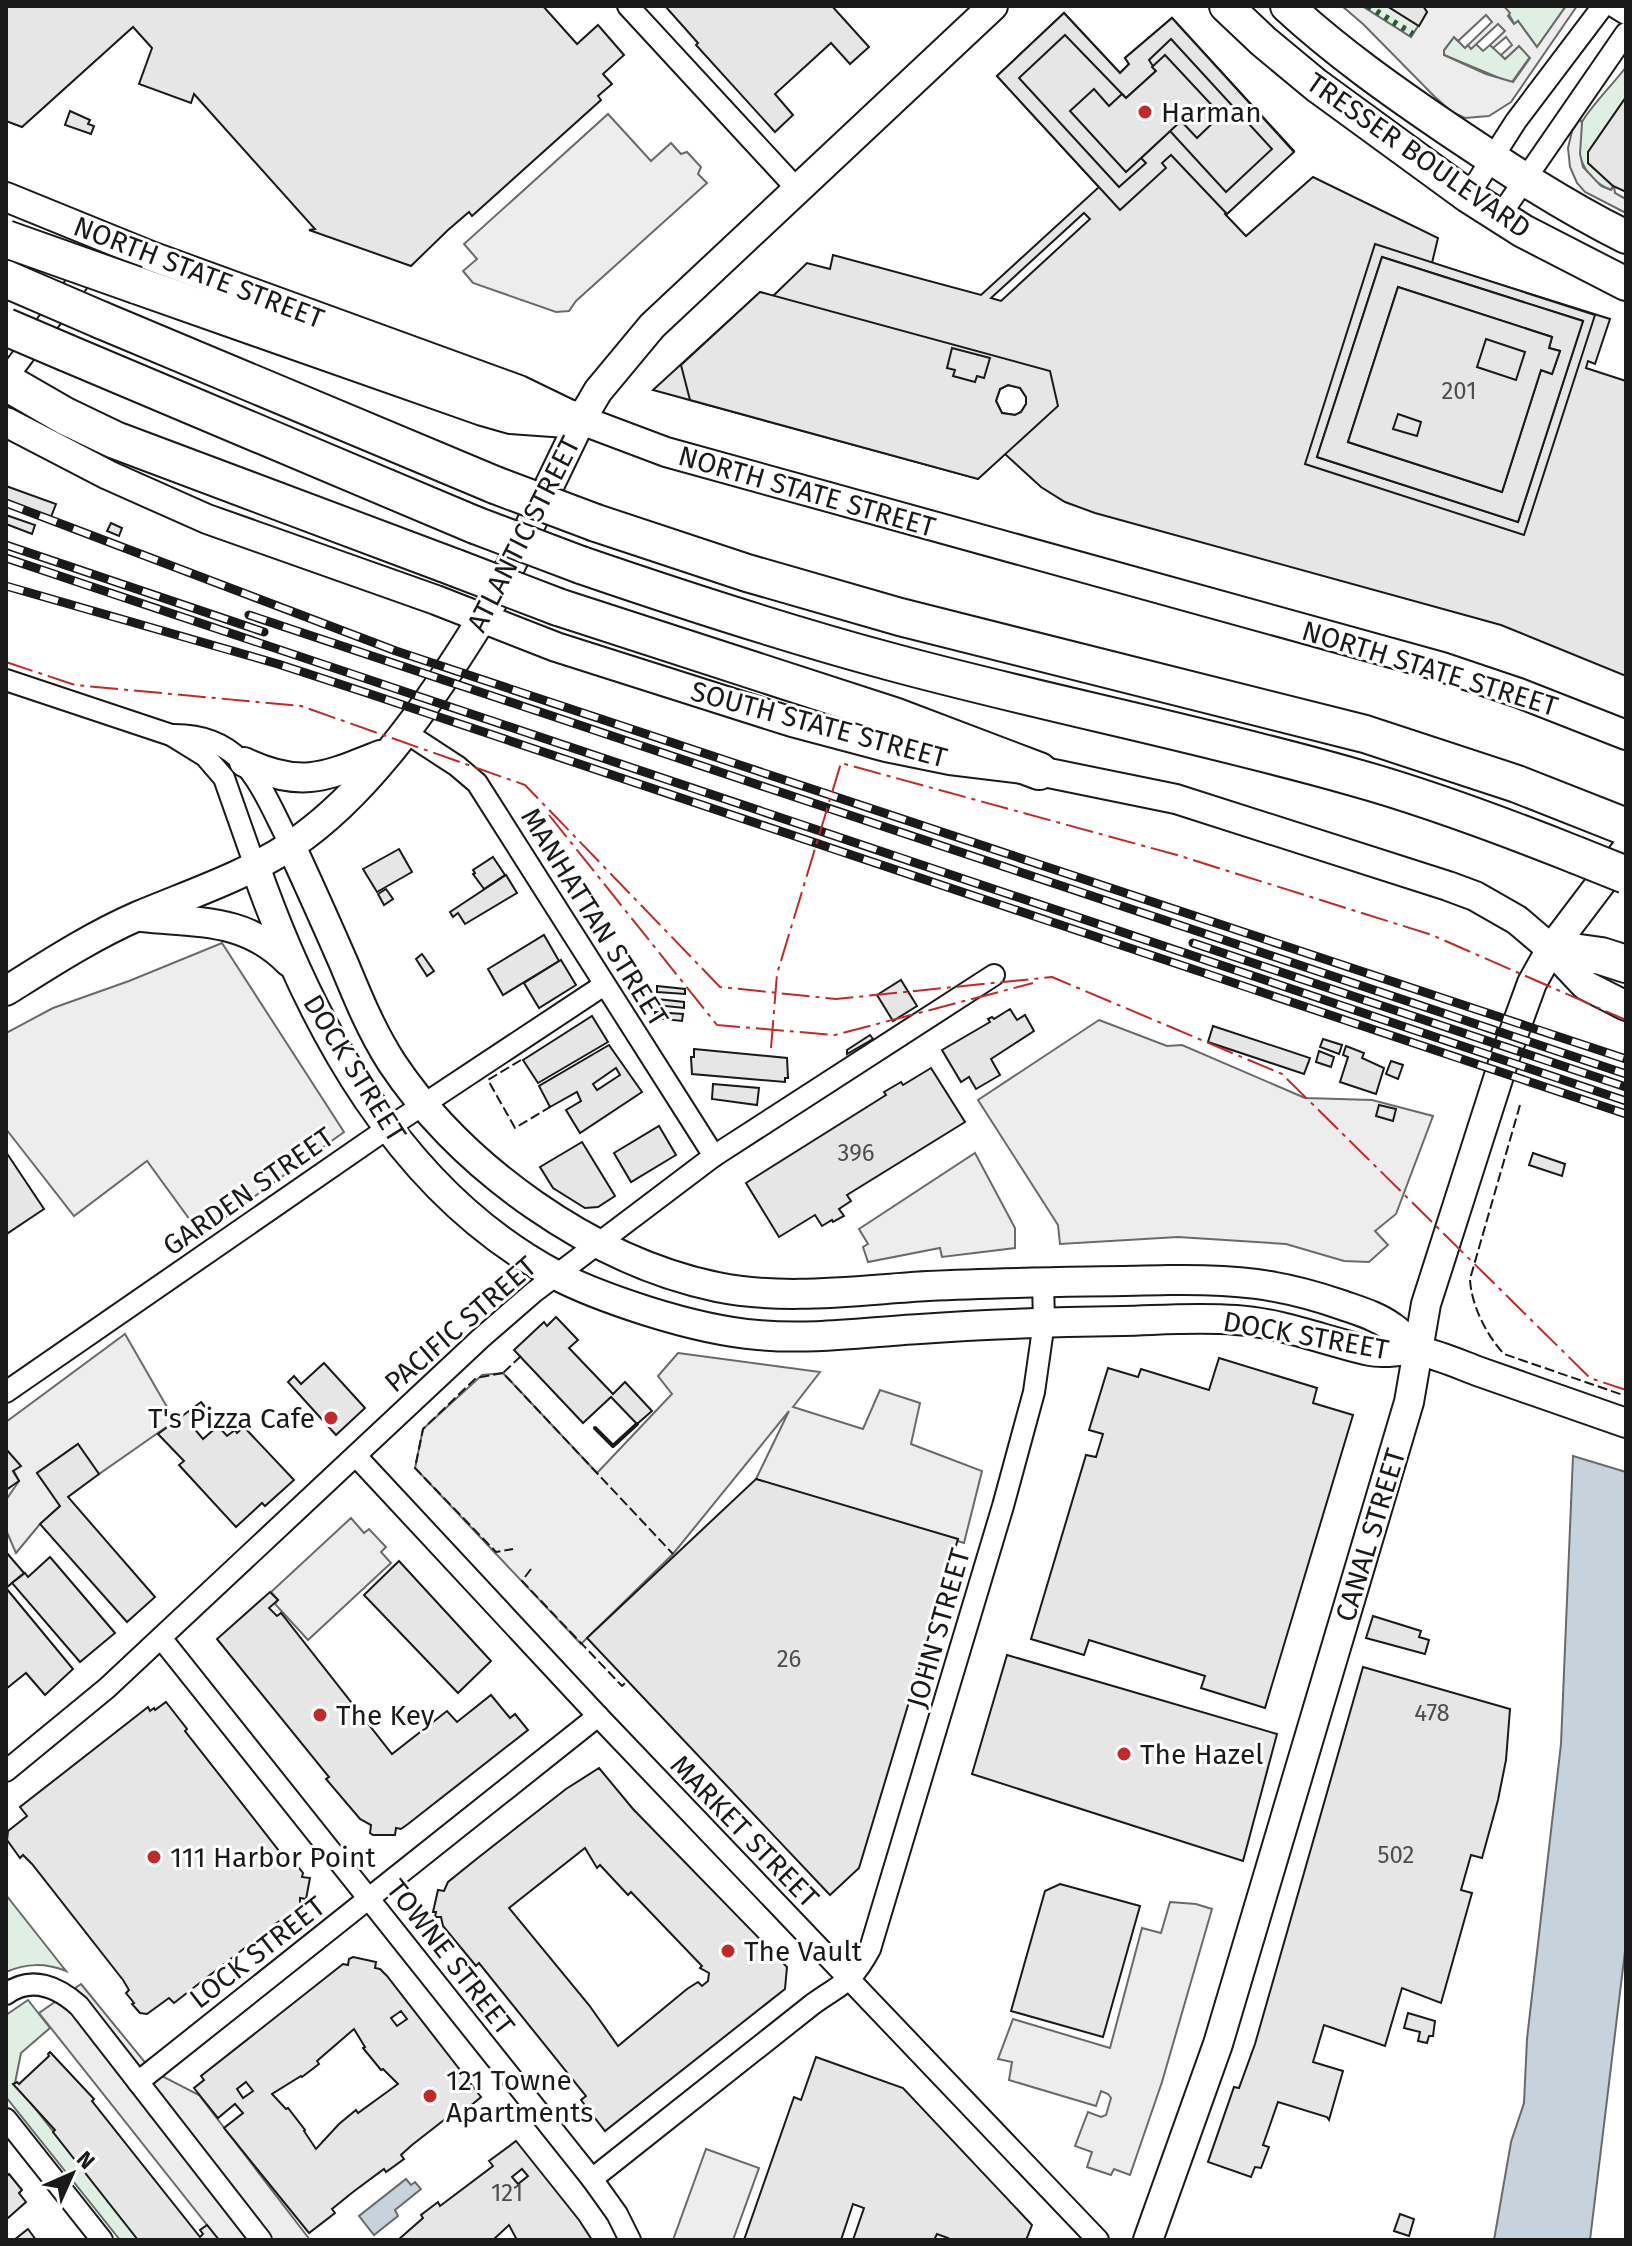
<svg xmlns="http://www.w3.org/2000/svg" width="1632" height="2246" viewBox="0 0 1632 2246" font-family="'Fira Sans',sans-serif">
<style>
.green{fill:#e0efe3;stroke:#6a6a6a;stroke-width:2}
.parking{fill:#ededed;stroke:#6a6a6a;stroke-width:2;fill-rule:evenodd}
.water{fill:#c6d2dc;stroke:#6a6a6a;stroke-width:2}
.building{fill:#e6e6e6;stroke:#1a1a1a;stroke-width:2;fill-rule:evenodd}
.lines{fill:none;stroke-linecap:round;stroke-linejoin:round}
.street-casing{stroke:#1a1a1a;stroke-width:24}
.secondary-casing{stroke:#1a1a1a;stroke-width:32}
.primary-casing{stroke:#1a1a1a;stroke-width:36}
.highway-casing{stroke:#1a1a1a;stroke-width:40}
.street{stroke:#fff;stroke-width:20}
.secondary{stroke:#fff;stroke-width:28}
.primary{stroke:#fff;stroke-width:32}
.highway{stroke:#fff;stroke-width:36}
.rail-casing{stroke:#1a1a1a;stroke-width:9}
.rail{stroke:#fff;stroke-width:6;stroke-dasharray:18;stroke-linecap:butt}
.highway-bridge-casing{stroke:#1a1a1a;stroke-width:40;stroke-linecap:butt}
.highway-bridge{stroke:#fff;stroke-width:36}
.hedge{stroke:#2b5a34;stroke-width:6;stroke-dasharray:4 6;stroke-linecap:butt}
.fence{stroke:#1a1a1a;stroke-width:2;stroke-dasharray:10 4;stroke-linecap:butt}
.wall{stroke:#1a1a1a;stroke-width:4}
.power{stroke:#c62828;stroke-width:2;stroke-dasharray:28 6 4 6;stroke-linecap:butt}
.poi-dot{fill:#c62828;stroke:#fff;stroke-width:3}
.labels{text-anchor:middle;stroke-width:6;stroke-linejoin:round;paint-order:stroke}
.number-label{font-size:24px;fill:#4d4d4d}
.poi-label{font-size:28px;fill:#1a1a1a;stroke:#fff;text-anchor:start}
.street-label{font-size:28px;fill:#1a1a1a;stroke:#fff}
</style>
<rect width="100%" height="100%" fill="#fff"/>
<g class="green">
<path d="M1362 6H1387L1419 26 1411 38Z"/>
<path d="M1504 6H1566L1537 47 1518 21 1515 25Z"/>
<path d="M1454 37 1465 48 1468 45 1471 48 1476 44 1483 51 1490 45 1505 59 1519 46 1530 57 1512 82 1504 80 1444 55 1443 52Z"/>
<path d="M1626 67V97L1588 152V163L1613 186 1611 190C1585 180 1570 150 1582 122 1590 107 1615 82 1626 67Z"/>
<path d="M6 1895 66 1971C45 1963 27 1963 6 1972Z"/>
<path d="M28 2000 50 2028 21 2053 15 2083 139 2240H120L6 2097V2015Z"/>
</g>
<g class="parking">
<path d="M1342 6H1362L1411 37 1427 12 1423 6H1504L1510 13 1508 16 1514 24 1518 21 1537 47 1566 6H1577L1511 102 1489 116 1465 118 1452 112 1435 97 1363 24ZM1486 15 1492 22 1468 45 1471 49 1498 24 1505 31 1490 45 1493 48 1506 37 1512 45 1501 55 1505 59 1519 46 1530 58 1513 82 1486 74 1444 55V50L1454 37 1458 41Z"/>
<path d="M608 114 651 161 671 143 681 154 687 152 701 167 698 174 707 183 576 301 569 311 556 312 473 283 463 271 477 259 464 244Z"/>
<path d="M1580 119 1582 123 1580 154 1583 167 1601 186 1611 190 1614 186 1615 193 1626 199V213L1585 192 1577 183 1570 167 1568 148 1572 131Z"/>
<path d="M222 943 344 1132 201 1235 147 1161 74 1216 6 1129V1033L53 1008 129 981Z"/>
<path d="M1099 1020 1167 1046 1182 1045 1305 1098 1372 1100 1433 1116 1396 1214 1375 1231 1388 1245 1369 1262 1344 1261 1286 1244 1178 1237 1060 1244 1058 1225 978 1100Z"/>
<path d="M975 1153 1015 1228V1248L942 1257 940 1248 868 1262 863 1247 868 1244 859 1229Z"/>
<path d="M125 1334 175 1421 99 1474 78 1444 37 1473 60 1506 40 1524 16 1553 6 1530V1500L19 1481 6 1456V1422Z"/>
<path d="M678 1353 820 1372 793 1407 863 1429 880 1390 920 1403 911 1444 982 1471 964 1543 756 1479 789 1411 673 1554 581 1644 415 1468 423 1429 482 1375 503 1373 597 1473 672 1394 658 1376Z"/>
<path d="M351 1518 364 1533 369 1529 386 1547 381 1552 391 1563 308 1640 275 1604 278 1600 271 1592Z"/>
<path d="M1170 1902 1196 1904 1212 1909 1162 2082 1130 2175 1114 2169 1111 2175 1087 2167 1092 2152 1075 2146 1088 2112 1101 2117 1106 2115 1111 2098 1108 2094 1101 2091 1096 2106 1009 2080 1012 2062 998 2059 1013 2019 1110 2048 1142 1928 1161 1933Z"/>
<path d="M81 1984 152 2071 199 2095 310 2240H219L39 2013Z"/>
<path d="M706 2149 759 2168 733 2240H673Z"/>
</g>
<g class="water">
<path d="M1573 1456 1626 1472V1943L1590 2240H1494L1511 2142 1524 2103 1527 2039 1561 1744Z"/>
<path d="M406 2179 411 2185 415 2182 421 2189 395 2210 398 2216 374 2235 359 2216Z"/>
</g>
<g class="building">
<path d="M6 6H543L577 44 598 25 624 55 603 74 612 84 598 96 601 100 472 216 469 212 448 230 411 266 309 230 315 229 194 94 191 103 139 84 152 48 133 27 22 127 6 121Z"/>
<path d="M665 6H832L869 47 850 64 831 43 775 94 793 115 775 132 696 45 698 43Z"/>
<path d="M1387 6H1423L1427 12 1419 26Z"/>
<path d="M1064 13 1120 73 1129 64 1125 58 1172 18 1294 151 1225 214 1246 236 1313 177 1438 238 1432 263 1610 319 1595 364 1588 361 1586 368 1626 381V676L1501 625 1095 513 1065 502 1041 487 1005 454 978 479 653 390 760 292 773 296 807 263 830 269 833 255 981 295 1099 187 997 76ZM1084 213 1090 219 1001 301 991 298ZM1008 385 1020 388 1026 397V404L1021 412 1015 415 1002 413 996 401 1000 389Z"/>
<path d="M1064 13 1120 73 1129 64 1125 58 1172 18 1294 152 1227 214 1171 155 1162 163 1166 168 1120 210 997 76ZM1065 35 1126 98 1156 71 1149 60 1171 39 1272 149 1226 192 1170 131 1141 158 1146 163 1119 187 1019 78Z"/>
<path d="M1165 55 1221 115 1197 138 1181 121 1126 172 1070 111 1094 89 1109 106 1122 94 1126 98 1156 71 1152 67Z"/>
<path d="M1626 97V192L1613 186 1588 163V152Z"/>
<path d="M70 111 90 120 88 124 94 126 91 134 65 125Z"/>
<path d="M1375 244 1595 315 1524 535 1305 464ZM1382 257 1583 321 1518 522 1317 457Z"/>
<path d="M1382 257 1583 321 1518 522 1317 457ZM1398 287 1552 337 1549 348 1560 351 1552 374 1541 370 1502 492 1348 442Z"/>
<path d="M1398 287 1552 337 1549 348 1560 351 1552 374 1541 370 1502 492 1348 442ZM1486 339 1525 352 1516 380 1477 367ZM1398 414 1421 422 1417 436 1393 429Z"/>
<path d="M760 292 1050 371 1058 406 978 479 690 400 681 365ZM952 348 990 358 984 378 977 376 975 382 953 376 955 370 947 368ZM1008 385 1020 388 1026 397V404L1021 412 1015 415 1002 413 996 401 1000 389Z"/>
<path d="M6 486 56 504 51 517 6 500Z"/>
<path d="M6 515 35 525 32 534 6 524Z"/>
<path d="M111 523 122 528 119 536 107 531Z"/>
<path d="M399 849 412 872 377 892 363 869Z"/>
<path d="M493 857 505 875 484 889 473 874 475 873 473 870Z"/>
<path d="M506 875 517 893 465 924 458 913 453 917 450 912Z"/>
<path d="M386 889 393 899 384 905 378 894Z"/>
<path d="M544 935 559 961 503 995 488 969Z"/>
<path d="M422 954 434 971 427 976 416 959Z"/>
<path d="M561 960 576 985 539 1008 524 983Z"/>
<path d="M901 980 917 1006 893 1021 877 995Z"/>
<path d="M657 986 685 989V994L657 992Z"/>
<path d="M657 999 684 1002V1008L656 1005Z"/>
<path d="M1010 1009 1017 1020 1025 1015 1034 1031 991 1059 1000 1075 976 1089 969 1077 961 1082 942 1050 990 1022 988 1019 992 1017 994 1019Z"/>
<path d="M655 1012 683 1014 682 1021 655 1018Z"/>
<path d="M592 1016 608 1042 538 1083 523 1060Z"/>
<path d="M1213 1026 1310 1058 1304 1074 1208 1042Z"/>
<path d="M870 1035 873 1039 847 1054V1050Z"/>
<path d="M1323 1039 1342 1045 1339 1054 1320 1047Z"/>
<path d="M609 1045 642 1092 580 1133 566 1110 581 1101 577 1092 550 1107 539 1086ZM616 1068 620 1075 597 1090 593 1084Z"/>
<path d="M1346 1046 1364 1053 1362 1058 1384 1068 1376 1094 1340 1082 1348 1057 1343 1055Z"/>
<path d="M694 1049 787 1058 788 1078H785V1082L692 1074 691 1057H694Z"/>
<path d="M1319 1051 1334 1057 1331 1067 1316 1062Z"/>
<path d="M1391 1061 1403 1065 1398 1079 1386 1074Z"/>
<path d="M931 1068 965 1122 847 1195 851 1201 839 1209 844 1216 833 1222 832 1220 822 1226 815 1215 779 1237 746 1183 886 1095 884 1092 901 1082 903 1085Z"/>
<path d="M713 1084 759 1088 757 1105 712 1099Z"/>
<path d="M1379 1105 1396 1109 1393 1121 1376 1116Z"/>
<path d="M659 1126 676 1155 631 1182 614 1153Z"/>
<path d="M582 1142 615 1196 598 1207 585 1208 553 1188 540 1167Z"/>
<path d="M6 1152 44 1209 8 1233 6 1230Z"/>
<path d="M1533 1153 1565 1164 1562 1176 1529 1165Z"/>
<path d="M556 1317 578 1340 569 1348 613 1394 625 1382 652 1411 637 1424 611 1397 583 1423 514 1350 544 1322 547 1326Z"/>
<path d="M1219 1358 1317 1388 1313 1403 1353 1415 1265 1708 1201 1688 1205 1676 1089 1640 1084 1655 1031 1639 1086 1455 1096 1457 1103 1434 1089 1430 1108 1368 1138 1377 1141 1369 1209 1390Z"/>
<path d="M324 1363 365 1408 336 1435 288 1382 294 1376 301 1384Z"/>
<path d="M201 1402 210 1413 192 1426 203 1439 218 1426 227 1436 235 1430 237 1433 244 1427 294 1480 265 1506 262 1503 236 1527 179 1465 184 1461 158 1434Z"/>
<path d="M78 1444 99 1474 68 1497 155 1597 127 1622 40 1524 60 1506 37 1473Z"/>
<path d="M6 1449 21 1466 13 1471 19 1481 6 1490Z"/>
<path d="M756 1479 958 1539 859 1868 830 1895 587 1638Z"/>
<path d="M6 1552 24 1573 6 1588Z"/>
<path d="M50 1557 115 1633 80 1662 12 1583 25 1573 28 1577Z"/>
<path d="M399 1561 491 1661 458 1693 364 1595Z"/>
<path d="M6 1588 73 1669 45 1695 26 1673 6 1689Z"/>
<path d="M270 1592 278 1600 269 1608 277 1616 281 1613 392 1754 447 1711 457 1722 491 1695 510 1718 515 1714 528 1730 408 1824 401 1829 396 1828 395 1835H373L370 1833 371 1825 360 1819 326 1779 329 1777 217 1639Z"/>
<path d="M1373 1616 1421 1631 1419 1637 1429 1640 1425 1654 1366 1638Z"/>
<path d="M1007 1655 1277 1734 1243 1861 972 1774Z"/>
<path d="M1363 1667 1510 1709 1506 1760 1498 1800 1482 1858 1471 1855 1461 1890 1472 1893 1441 2003 1402 1988 1385 2046 1324 2025 1313 2062 1343 2071 1329 2120 1327 2117 1278 2102 1263 2145 1269 2147 1261 2168 1255 2167 1251 2177 1208 2162 1234 2087 1239 2088 1255 2044Z"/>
<path d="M166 1702 187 1729 185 1731 287 1861 291 1858 303 1873 302 1877 310 1878 306 1899 300 1898V1905L174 2003 169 1998 147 2014 140 2013 132 2004 134 2003 126 1993 129 1990 123 1980 32 1864 23 1855 20 1858 7 1840 8 1831 27 1816 20 1807 148 1707 150 1711 154 1708 155 1710Z"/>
<path d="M599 1768 633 1809 787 1967 785 1989 605 2131 581 2100 586 2096 479 1963 476 1966 443 1926 441 1917H435L436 1912H433L438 1890 444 1891 448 1882 479 1857 566 1789ZM585 1848 597 1868 600 1865 628 1895 631 1892 702 1966 700 1968 709 1973 708 1981 702 1986 698 1982 687 1989 618 2046 589 2005 509 1908Z"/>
<path d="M1060 1884 1140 1906 1103 2037 1011 2011 1045 1891Z"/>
<path d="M353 1957 376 1962 375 1968 380 1969 387 1976 481 2097 456 2118 452 2114 444 2120 412 2145 401 2155 404 2159 386 2172 384 2169 353 2192 332 2209 335 2213 309 2233 224 2128 243 2113 235 2104 218 2118 194 2088 204 2080 201 2076 343 1964 348 1965 349 1959ZM401 2011 407 2019 397 2026 391 2018ZM354 2029 365 2047 363 2048 381 2070 383 2069 398 2084 358 2113 356 2110 339 2124 316 2149 304 2131 305 2130 288 2108 286 2109 272 2094 301 2076 302 2077 319 2064 317 2061ZM246 2082 253 2091 243 2098 237 2089Z"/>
<path d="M1408 2013 1435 2021 1433 2036H1429L1427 2043 1418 2041 1420 2032 1404 2028Z"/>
<path d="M50 2052 94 2099 92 2101 200 2237 203 2234 200 2230 207 2225 219 2240H138L53 2132 55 2130 13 2084 17 2082 19 2084 49 2056 48 2054Z"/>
<path d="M816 2057 903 2088 1032 2225 1026 2240H947L948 2238 937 2234 934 2240H853L864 2208 853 2204 841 2240H744L794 2097 801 2100Z"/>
<path d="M516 2141 579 2220 592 2240H517L509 2225 493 2240H398L423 2218 421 2215 438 2202 440 2206 493 2166 489 2161ZM522 2169 528 2176 518 2184 512 2177Z"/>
<path d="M9 2174 22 2190 19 2193 26 2202 8 2218 6 2215V2177Z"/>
<path d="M1400 2214 1414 2219 1409 2236 1394 2231Z"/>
<path d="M28 2229 36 2240H14Z"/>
</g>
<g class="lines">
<g class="street-casing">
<g id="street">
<path d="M628 6 797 189"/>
<path d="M1613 6 1626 14"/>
<path d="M1468 196 1516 121 1603 6"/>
<path d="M1499 217 1626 33"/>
<path d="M6 379 92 263"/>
<path d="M6 680 171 735 205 756 224 778 255 866"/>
<path d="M405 732 457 766 477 783 714 1156"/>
<path d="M171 735C246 733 261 789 291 846"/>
<path d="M6 1392 388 1128 604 985"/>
<path d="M356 1456 598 1716 1098 2240"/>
<path d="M161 1638 592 2179 617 2214 630 2240"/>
<path d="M6 1771 107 1688 481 1338 534 1292 714 1156 994 975"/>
<path d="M6 1994C32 1975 58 1987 79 2006L261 2240"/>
<path d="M138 2082 598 1716"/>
<path d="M6 2119 102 2240"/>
<path d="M592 2179 813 2004C844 1982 851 1984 870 1949L1003 1506 1034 1392 1044 1322 1043 1282"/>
</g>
</g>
<g class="secondary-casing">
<g id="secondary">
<path d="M6 197 151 256 519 390 581 420 666 452 1442 667 1519 693 1626 735"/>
<path d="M6 422 108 475 207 519 436 600 556 647 792 722 886 747 950 760 1039 771 1176 799 1448 886 1475 896 1517 920 1551 949 1585 985 1626 1006"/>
<path d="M244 762C301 789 325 777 380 755"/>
<path d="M291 846C309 885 327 925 344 964 358 998 372 1032 392 1063 462 1168 592 1261 717 1287 785 1301 859 1290 928 1286 1008 1282 1088 1282 1168 1280 1234 1279 1278 1283 1342 1305 1359 1311 1377 1316 1392 1327 1401 1333 1409 1343 1417 1350"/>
<path d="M255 866C311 1026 400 1192 556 1275 584 1290 616 1301 647 1311 682 1322 720 1332 758 1335 812 1340 866 1332 920 1329 987 1324 1055 1322 1123 1321 1161 1320 1198 1317 1236 1320 1283 1323 1325 1341 1370 1351 1387 1355 1403 1348 1419 1351 1439 1355 1461 1365 1480 1372 1529 1389 1577 1406 1626 1423"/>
<path d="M142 917C199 923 246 918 289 962"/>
<path d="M6 991C49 964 92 936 138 916 190 894 246 876 293 844 377 787 444 681 496 596L581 420 598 391 652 326 993 6"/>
<path d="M1148 2240 1218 2044 1409 1402 1426 1304 1505 1057 1532 983 1551 949 1626 850"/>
</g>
</g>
<g class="primary-casing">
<g id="primary">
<path d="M1226 6 1263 41 1316 85 1468 196 1523 231 1626 284"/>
<path d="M1287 6C1337 52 1392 91 1448 129 1506 168 1564 206 1626 237"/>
</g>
</g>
<g class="highway-casing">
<g id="highway">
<path d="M136 285 483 407 511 415 581 420"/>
<path d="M101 320 495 485"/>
<path d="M67 353 475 525"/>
<path d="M6 382 65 416 115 440 456 568"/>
<path d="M596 523 747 573 900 617 1365 734 1517 784 1626 827"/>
<path d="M581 565C683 600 784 633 888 661 1042 703 1199 733 1353 777 1429 798 1503 826 1576 855"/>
<path d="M558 607 894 716 1039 771"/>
<path d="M1551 949 1601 956 1626 964"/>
</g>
</g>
<use href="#street" class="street"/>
<use href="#secondary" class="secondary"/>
<use href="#primary" class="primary"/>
<use href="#highway" class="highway"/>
<g class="rail-casing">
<g id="rail">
<path d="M6 503 396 651 1626 1059"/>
<path d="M6 545 264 632"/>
<path d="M6 558 1626 1101"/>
<path d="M6 586 278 664 364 692 1626 1114"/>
<path d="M249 615 1626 1074"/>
<path d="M1193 943 1626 1087"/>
</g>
</g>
<use href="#rail" class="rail"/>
<g class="highway-bridge-casing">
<g id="highway-bridge">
<path d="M6 239 136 285"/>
<path d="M6 279 101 320"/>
<path d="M6 327 67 353"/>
<path d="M495 485 596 523"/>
<path d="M475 525 581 565"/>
<path d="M456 568 558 607"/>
<path d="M1576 855 1626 875"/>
</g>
</g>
<use href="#highway-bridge" class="highway-bridge"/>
<path class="hedge" d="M1368 6 1413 34"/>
<g class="fence">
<path d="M521 1060 488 1080 515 1128 550 1107 548 1103"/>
<path d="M1520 1105 1470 1279C1471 1304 1486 1335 1504 1354L1626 1396"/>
<path d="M521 1356 503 1373 673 1554"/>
<path d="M503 1373 476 1378 423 1429 415 1468 496 1552 513 1549"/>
<path d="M531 1569 522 1581 622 1686 626 1682"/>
</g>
<path class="wall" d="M595 1428 613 1446 637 1424"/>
<g class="power">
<path d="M6 662 75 685 301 706 525 785 720 987 836 999 1052 977 1282 1074 1590 1378 1626 1390"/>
<path d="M549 815 717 1025 835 1035 1033 983"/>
<path d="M771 1048 777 974 841 763 1177 855 1432 935 1626 1020"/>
</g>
</g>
<g class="poi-dot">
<circle cx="1145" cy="112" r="8"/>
<circle cx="331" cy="1418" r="8"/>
<circle cx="320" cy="1715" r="8"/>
<circle cx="1124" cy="1754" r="8"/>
<circle cx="154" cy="1857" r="8"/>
<circle cx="728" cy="1951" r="8"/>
<circle cx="430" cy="2096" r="8"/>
</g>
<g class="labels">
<g class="number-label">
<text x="1459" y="399">201</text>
<text x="856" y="1161">396</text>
<text x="789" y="1667">26</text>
<text x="1432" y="1721">478</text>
<text x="1396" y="1863">502</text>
<text x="507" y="2201">121</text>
</g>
<g class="poi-label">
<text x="1161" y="122">Harman</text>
<text x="315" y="1428" text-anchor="end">T's Pizza Cafe</text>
<text x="336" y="1725">The Key</text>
<text x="1140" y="1764">The Hazel</text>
<text x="170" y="1867">111 Harbor Point</text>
<text x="744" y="1961">The Vault</text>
<text x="446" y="2090">121 Towne<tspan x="446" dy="32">Apartments</tspan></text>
</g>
<g class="street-label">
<text transform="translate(1419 155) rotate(35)" y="10">TRESSER BOULEVARD</text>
<text transform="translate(199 272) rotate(21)" y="10">NORTH STATE STREET</text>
<text transform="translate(807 491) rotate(16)" y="10">NORTH STATE STREET</text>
<text transform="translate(523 534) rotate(-63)" y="10">ATLANTIC STREET</text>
<text transform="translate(1430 668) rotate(17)" y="10">NORTH STATE STREET</text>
<text transform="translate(819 724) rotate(15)" y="10">SOUTH STATE STREET</text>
<text transform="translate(595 917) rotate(58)" y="10">MANHATTAN STREET</text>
<text transform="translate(355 1068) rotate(58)" y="10">DOCK STREET</text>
<text transform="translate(248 1191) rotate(-35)" y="10">GARDEN STREET</text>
<text transform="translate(460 1324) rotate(-41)" y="10">PACIFIC STREET</text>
<text transform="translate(1306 1335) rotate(10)" y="10">DOCK STREET</text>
<text transform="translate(1370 1535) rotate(-73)" y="10">CANAL STREET</text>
<text transform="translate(938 1628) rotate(-74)" y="10">JOHN STREET</text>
<text transform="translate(745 1831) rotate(46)" y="10">MARKET STREET</text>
<text transform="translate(257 1952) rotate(-38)" y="10">LOCK STREET</text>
<text transform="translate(451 1957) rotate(52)" y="10">TOWNE STREET</text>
</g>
</g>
<rect width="1632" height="2246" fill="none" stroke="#1a1a1a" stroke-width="16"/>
<g transform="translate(72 2174) rotate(45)" stroke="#ffffff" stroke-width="6" paint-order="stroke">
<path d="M0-6L14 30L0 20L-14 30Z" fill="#1a1a1a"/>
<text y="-12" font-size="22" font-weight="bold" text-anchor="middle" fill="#1a1a1a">N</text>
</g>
</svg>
